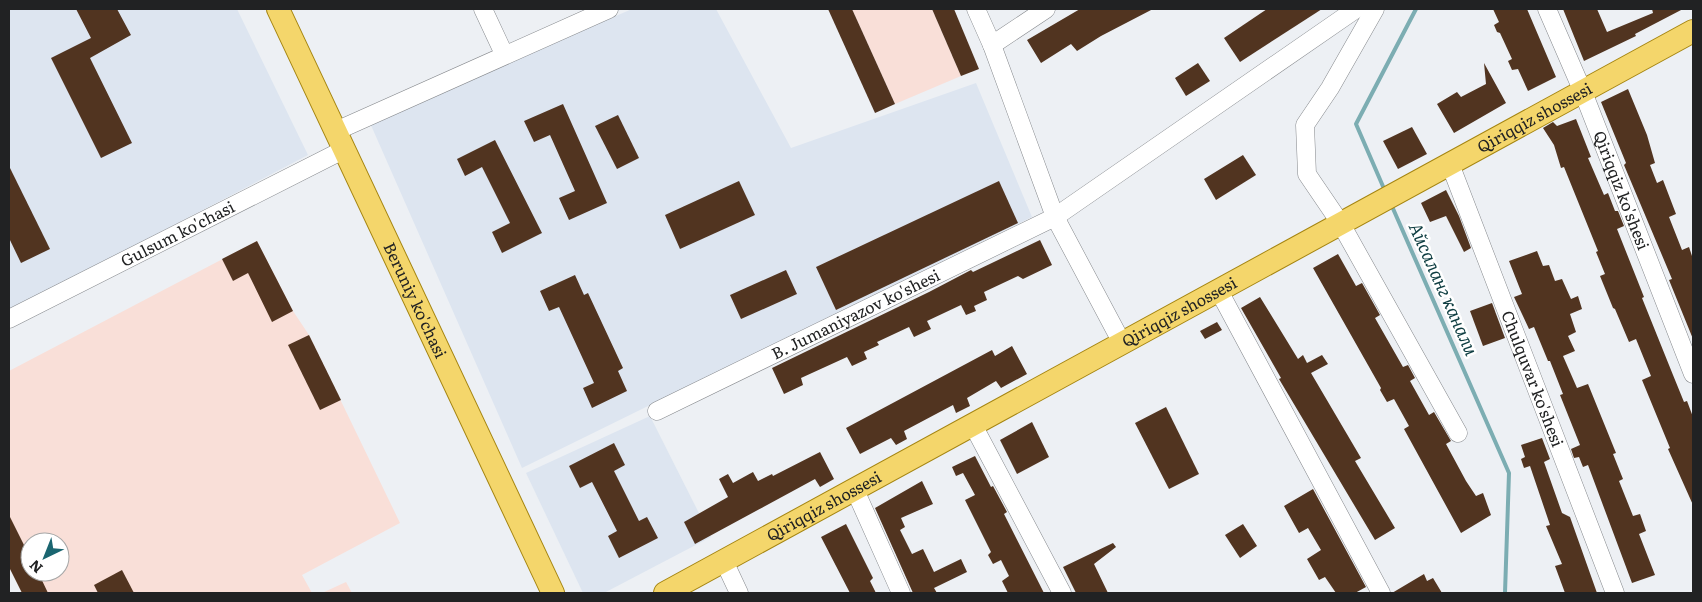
<svg xmlns="http://www.w3.org/2000/svg" width="1702" height="602" viewBox="0 0 1702 602" font-family="Literata,serif">
<style>
.industrial{fill:#f9dfd8;fill-rule:evenodd}
.built{fill:#dde5f0}
.lines{fill:none;stroke-linecap:round;stroke-linejoin:round}
.stream{stroke:#7cadb2;stroke-width:4}
.building{fill:#513420}
.minor-casing{stroke:#86898d;stroke-width:19}
.major-casing{stroke:#a58511;stroke-width:24}
.minor{stroke:#fff;stroke-width:18}
.major{stroke:#f4d66b;stroke-width:22}
.labels{text-anchor:middle;stroke-width:5;stroke-linejoin:round;paint-order:stroke}
.street-label{font-size:16px;fill:#212223;stroke:#fff}
.water-label{font-size:18px;font-style:italic;fill:#0e3d41;stroke:#fff}
</style>
<rect width="100%" height="100%" fill="#edf0f4"/>
<g class="industrial">
<path d="M852 9 926 10 932 9 961 76 895 104Z"/>
<path d="M257 241 293 311 309 335 400 523 302 575 312 593H22L9 567V371ZM30 542H60V572H30Z"/>
<path d="M346 582 352 593H322Z"/>
</g>
<g class="built">
<path d="M9 9H237L308 155 9 311Z"/>
<path d="M632 9H716L791 148 976 83 1032 217 522 468 370 123Z"/>
<path d="M650 416 711 537 604 593H583L526 473Z"/>
</g>
<g class="lines">
<g class="stream">
<path d="M1385 191 1356 124 1416 9"/>
<path d="M1391 204 1509 473 1505 593"/>
</g>
</g>
<g class="building">
<path d="M76 9H117L131 35 90 58 132 143 101 158 51 58 91 38Z"/>
<path d="M828 9H852L895 104 875 113Z"/>
<path d="M932 9H954L979 69 961 76Z"/>
<path d="M1080 9H1153L1101 36 1077 51 1071 44 1041 63 1027 40Z"/>
<path d="M1267 9H1322L1240 62 1224 38Z"/>
<path d="M1493 9H1527L1556 77 1528 91 1518 69 1512 70 1508 61 1512 59 1500 33 1497 32 1494 25 1499 22Z"/>
<path d="M1563 9H1597L1607 32 1653 13 1652 9H1683L1635 34 1636 36 1584 61Z"/>
<path d="M1198 63 1210 81 1186 96 1175 78Z"/>
<path d="M1484 63 1506 103 1454 133 1437 104 1457 92 1461 97 1486 84Z"/>
<path d="M1628 89 1647 135 1655 163 1650 165 1657 183 1663 180 1676 214 1669 217 1682 250 1689 247 1693 259V339L1669 280 1672 279 1624 165 1626 163 1601 102Z"/>
<path d="M563 104 607 203 569 220 559 198 575 191 550 135 534 142 524 121Z"/>
<path d="M618 115 639 158 617 169 595 126Z"/>
<path d="M1576 119 1591 157 1588 158 1604 195 1608 193 1615 211H1618L1624 226 1617 229 1644 297 1642 298 1673 375 1684 402 1687 401 1693 417V505L1668 449 1670 448 1642 380 1651 376 1636 339 1629 342 1615 309 1613 308 1600 276 1605 274 1596 252 1598 251 1564 167 1561 168 1554 145 1543 128 1553 122 1557 126Z"/>
<path d="M1412 127 1427 154 1398 169 1383 141Z"/>
<path d="M495 140 542 233 502 253 492 232 510 223 482 167 465 176 457 159Z"/>
<path d="M1243 155 1256 175 1216 200 1204 179Z"/>
<path d="M9 166 50 249 21 263 9 238Z"/>
<path d="M739 181 755 215 680 249 665 215Z"/>
<path d="M999 181 1018 223 836 310 816 267Z"/>
<path d="M1446 190 1459 216 1471 248 1464 252 1446 216 1430 222 1421 203Z"/>
<path d="M1040 240 1052 265 1023 279 1018 276 984 292 987 300 974 306 976 311 966 315 961 305 927 321 931 329 914 337 909 327 877 342 879 345 864 352 867 359 852 366 847 357 801 378 803 385 784 394 772 368 929 292 971 270 973 272Z"/>
<path d="M257 241 293 311 272 322 248 273 233 281 222 259Z"/>
<path d="M1537 251 1543 266 1549 265 1555 281 1562 279 1571 299 1578 296 1582 309 1570 314 1576 332 1568 336 1575 351 1563 356 1577 388 1588 384 1616 453 1613 454 1623 479 1619 481 1633 516 1640 514 1646 531 1639 534 1655 575 1632 583 1588 465 1583 467 1579 457 1574 458 1571 449 1580 445 1560 395 1563 394 1550 361H1548L1534 327 1529 329 1514 297 1522 294 1509 261Z"/>
<path d="M1338 254 1356 286 1362 283 1380 315 1375 318 1403 367 1408 365 1415 378 1410 381 1429 415 1434 412 1451 441 1446 444 1466 481 1476 496 1483 493 1491 515 1461 533 1404 429 1409 426 1394 399 1387 402 1380 390 1381 388 1313 268Z"/>
<path d="M786 270 797 294 741 319 730 295Z"/>
<path d="M575 275 584 295 588 293 623 368 618 371 627 391 592 408 583 388 594 383 559 307 549 311 540 291Z"/>
<path d="M1260 297 1298 359 1303 355 1307 363 1322 355 1328 364 1311 373 1361 458 1355 461 1395 528 1375 540 1279 379 1281 378 1241 308Z"/>
<path d="M1492 303 1505 338 1483 346 1470 311Z"/>
<path d="M1217 322 1222 330 1205 339 1200 331Z"/>
<path d="M309 335 341 400 320 410 288 345Z"/>
<path d="M1012 346 1027 374 1001 388 996 381 967 398 970 406 956 413 953 405 904 431 907 439 896 445 891 438 860 454 846 428 992 350 995 356Z"/>
<path d="M1166 407 1199 474 1169 489 1135 423Z"/>
<path d="M1032 422 1049 457 1017 474 1000 440Z"/>
<path d="M1542 438 1550 459 1544 462 1562 513 1570 517 1597 593H1565L1555 566 1562 564 1546 526 1550 525 1530 466 1524 468 1521 459 1525 457 1521 445Z"/>
<path d="M614 443 625 465 614 471 639 521 647 517 658 538 619 558 608 536 617 531 592 482 580 488 569 466Z"/>
<path d="M820 452 834 479 820 487 815 479 695 544 684 522 728 497 719 479 728 474 733 483 753 472 758 481 772 474 773 476Z"/>
<path d="M975 456 991 487 993 486 1007 512 1004 514 1044 593H1008L1002 581 1009 576 1001 560 993 564 988 555 991 552 965 500 975 495 963 473 956 476 952 467Z"/>
<path d="M922 481 933 504 901 518 905 527 900 530 912 554 923 549 934 572 961 559 967 572 934 588 937 593H913L875 508Z"/>
<path d="M1313 489 1366 587 1355 593H1336L1325 577 1319 580 1307 559 1321 550 1308 528 1299 533 1284 506Z"/>
<path d="M9 515 30 557V572H38L48 593H22L9 567Z"/>
<path d="M846 524 873 578 870 581 876 593H850L821 537Z"/>
<path d="M1243 524 1257 546 1240 558 1225 535Z"/>
<path d="M1113 543 1116 547 1094 564 1108 593H1076L1063 567Z"/>
<path d="M122 570 134 593H98L94 585Z"/>
<path d="M1424 574 1427 581 1433 578 1442 593H1392Z"/>
</g>
<g class="lines">
<g class="minor-casing">
<g id="minor">
<path d="M483 9 504 54"/>
<path d="M976 9 992 45 1055 217 1122 343"/>
<path d="M1375 9 1330 88 1305 125 1307 174 1341 224 1458 433"/>
<path id="s1" d="M1547 9 1583 92 1693 374"/>
<path d="M992 45 1046 9"/>
<path d="M336 131 609 9"/>
<path id="s2" d="M1450 164 1615 593"/>
<path d="M1219 291 1381 593"/>
<path id="s3" d="M9 319 345 149"/>
<path id="s4" d="M657 411 1055 217 1356 9"/>
<path d="M973 425 1062 593"/>
<path d="M855 490 901 593"/>
<path d="M724 561 739 593"/>
</g>
</g>
<g class="major-casing">
<g id="major">
<path id="s5" d="M278 9 553 593"/>
<path id="s6" d="M665 593 1693 31"/>
</g>
</g>
<use href="#minor" class="minor"/>
<use href="#major" class="major"/>
</g>
<g class="labels">
<g class="street-label">
<text dy="6" stroke="none"><textPath href="#s6" startOffset="991">Qiriqqiz shossesi</textPath></text>
<text dy="6" stroke="none"><textPath href="#s1" startOffset="196">Qiriqqiz ko'shesi</textPath></text>
<text dy="6" stroke="none"><textPath href="#s3" startOffset="189">Gulsum ko'chasi</textPath></text>
<text dy="6" stroke="none"><textPath href="#s5" startOffset="322">Beruniy ko'chasi</textPath></text>
<text dy="6" stroke="none"><textPath href="#s6" startOffset="586">Qiriqqiz shossesi</textPath></text>
<text dy="6" stroke="none"><textPath href="#s4" startOffset="221">B. Jumaniyazov ko'shesi</textPath></text>
<text dy="6" stroke="none"><textPath href="#s2" startOffset="230">Chulquvar ko'shesi</textPath></text>
<text dy="6" stroke="none"><textPath href="#s6" startOffset="181">Qiriqqiz shossesi</textPath></text>
</g>
<g class="water-label">
<text transform="translate(1443 289) rotate(66)" y="6">Айсаланг канали</text>
</g>
</g>
<rect width="1702" height="602" fill="none" stroke="#212223" stroke-width="20"/>
<g transform="translate(45 557) rotate(223)"><circle r="24" fill="#ffffff" stroke="#a6a7a7"/>
<path d="M0-4L9 19L0 12L-9 19Z" fill="#1a6570"/>
<text y="-8" font-size="14" font-weight="bold" text-anchor="middle" fill="#212223">N</text>
</g>
</svg>
